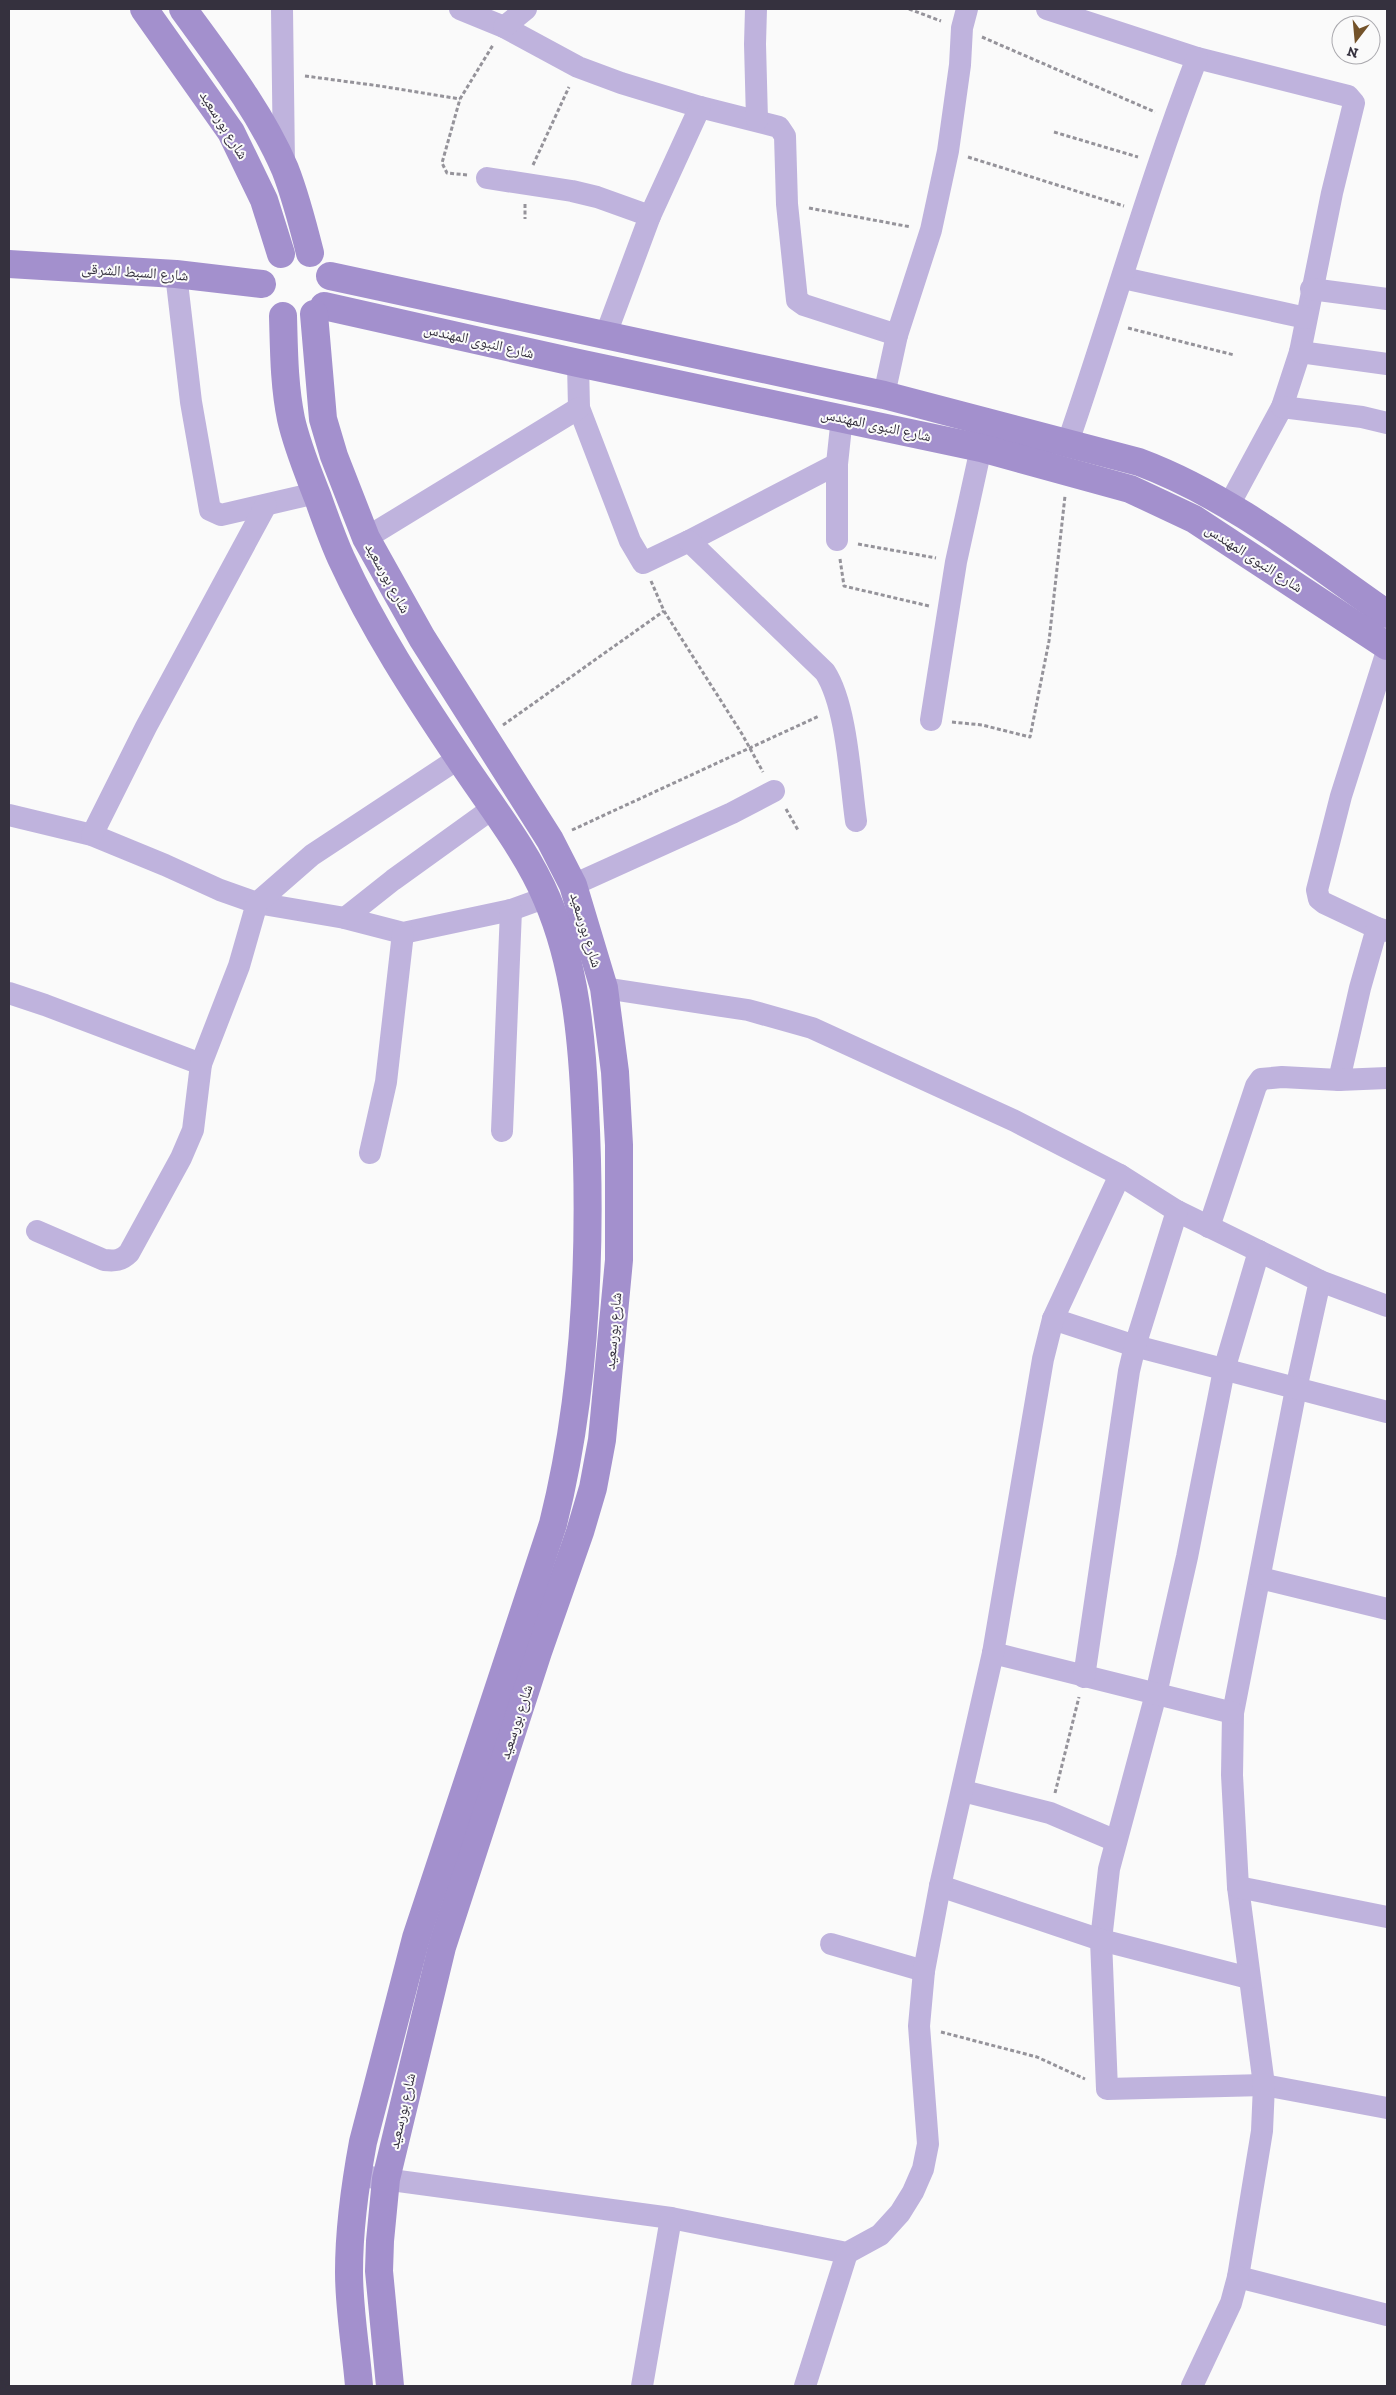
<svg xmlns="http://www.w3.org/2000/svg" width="1396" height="2395" viewBox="0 0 1396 2395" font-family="'Zilla Slab','Noto Naskh Arabic',serif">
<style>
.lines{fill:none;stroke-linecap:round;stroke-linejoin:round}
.path{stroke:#95939a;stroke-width:3;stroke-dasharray:4 2.5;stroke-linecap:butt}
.street{stroke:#bfb3dd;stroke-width:22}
.secondary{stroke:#a390cd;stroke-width:28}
.labels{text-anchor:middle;stroke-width:4;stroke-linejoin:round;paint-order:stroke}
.street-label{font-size:15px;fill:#35313e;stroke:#fafafa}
</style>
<rect width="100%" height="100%" fill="#fafafa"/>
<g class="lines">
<g class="path">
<path d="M909 9 941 21"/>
<path d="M982 37 1155 112"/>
<path d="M305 76 380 86 460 99"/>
<path d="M1054 132 1138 157"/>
<path d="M968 157 1124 206"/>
<path d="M533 165 569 87"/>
<path d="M467 175 447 173 442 163 460 99 493 45"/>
<path d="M525 204V219"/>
<path d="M809 208 911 227"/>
<path d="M1128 328 1234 355"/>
<path d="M858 544 936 558"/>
<path d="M840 559 844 586 929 606"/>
<path d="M651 581 664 611 742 734 763 772"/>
<path d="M952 722 982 725 1030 737 1049 641 1065 496"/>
<path d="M503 725 664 611"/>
<path d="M786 809 798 830"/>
<path d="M572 830 819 716"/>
<path d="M1055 1793 1079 1697"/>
<path d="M941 2032 1037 2057 1085 2079"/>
</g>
<g class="street">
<path d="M282 9 284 165"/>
<path d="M460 9 504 27 578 67 621 83 700 107 779 127 785 136 787 204 797 300 804 305 897 335"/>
<path d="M756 9 755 44 757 120"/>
<path d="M1047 9 1197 58 1348 96 1354 103 1332 193 1300 352 1282 407 1229 505"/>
<path d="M504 27 526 9"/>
<path d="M487 178 572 191 597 197 650 216"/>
<path d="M176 274 191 402 210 510 221 515 316 493"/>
<path d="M1123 278 1306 318"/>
<path d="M1311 289 1387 299"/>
<path d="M606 334 650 216 700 107"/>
<path d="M1300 352 1387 364"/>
<path d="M578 363 579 408 630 541 643 563 689 541 837 464"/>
<path d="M884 395 897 335 931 230 948 151 960 65 962 28 967 9"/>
<path d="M1282 407 1362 417 1387 423"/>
<path d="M1068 442C1112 315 1148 184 1197 58"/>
<path d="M366 538 579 408"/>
<path d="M837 540V464L842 417"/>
<path d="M689 541 825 672C847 706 850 779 856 821"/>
<path d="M931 720 956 562 981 448"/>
<path d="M9 815 92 835 165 865 220 890 257 903 345 918 403 933 511 910 547 897"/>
<path d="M92 835 146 727 266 505"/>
<path d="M573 885 732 813 774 791"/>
<path d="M345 918 393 880 493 808"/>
<path d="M1377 928 1324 903 1319 899 1317 890 1341 796 1387 651"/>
<path d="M604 988 748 1010 812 1028 1015 1121 1120 1175 1177 1211 1320 1281 1387 1306"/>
<path d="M9 993 45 1005 201 1064"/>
<path d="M1339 1080 1360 988 1377 928 1387 931"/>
<path d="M502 1131 511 910"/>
<path d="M370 1153 386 1082 403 933"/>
<path d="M1209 1227 1256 1086 1261 1079 1282 1077 1339 1080 1387 1078"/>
<path d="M37 1231 104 1260C115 1261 121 1261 129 1253L181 1158 193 1130 201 1064 239 966 257 903 312 855 459 758"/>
<path d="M1259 1251 1224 1370 1187 1557 1156 1694 1109 1869 1101 1940 1107 2089 1264 2085 1387 2108"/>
<path d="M1320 1281 1296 1389 1233 1713 1232 1775 1238 1887 1264 2085 1262 2131 1238 2277 1387 2315"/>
<path d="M1053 1319 1135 1346 1387 1412"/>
<path d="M1260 1578 1387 1609"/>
<path d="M993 1653 1233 1713"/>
<path d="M1084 1677 1129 1371 1135 1346 1177 1211"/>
<path d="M963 1791 1050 1813 1116 1841"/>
<path d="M940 1886 1101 1940 1249 1978"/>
<path d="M1238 1887 1387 1917"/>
<path d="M831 1944 924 1971"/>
<path d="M369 2177 671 2218 847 2253 880 2235 900 2213 913 2192 923 2169 928 2144 919 2026 924 1971 940 1886 993 1653 1043 1359 1053 1319 1120 1175"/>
<path d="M642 2386 671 2218"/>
<path d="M805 2386 847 2253"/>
<path d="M1192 2386 1231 2303 1238 2277"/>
</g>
<g class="secondary">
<path d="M144 9 231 132 264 200 281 254"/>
<path d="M183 9C220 60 260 111 285 169 296 197 303 225 310 253"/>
<path d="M9 264 176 274 262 284"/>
<path d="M330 276 884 395 1139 462C1230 496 1308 559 1387 614"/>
<path d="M324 306 578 363 981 448 1130 489 1194 519 1387 646"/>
<path d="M314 314 323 419 334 456 366 538 422 638 550 840 573 885 604 988 615 1072 619 1145V1260L602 1440 593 1488 580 1532 538 1652 442 1947 386 2179 380 2241 379 2271 390 2386"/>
<path d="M283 316C284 350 284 385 291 419 297 446 308 472 318 498 325 518 332 538 341 558 373 628 416 694 459 758 488 802 527 851 547 899 575 964 582 1038 585 1108 592 1246 587 1388 553 1524L416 1938 363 2142C355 2185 349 2228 349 2272 349 2310 356 2349 359 2386"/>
</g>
</g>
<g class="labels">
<g class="street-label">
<text transform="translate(224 125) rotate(58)" y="5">شارع بورسعيد</text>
<text transform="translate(135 272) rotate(4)" y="5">شارع السبط الشرقى</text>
<text transform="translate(479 341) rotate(13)" y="5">شارع النبوى المهندس</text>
<text transform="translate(876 425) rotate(12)" y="5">شارع النبوى المهندس</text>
<text transform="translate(1254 558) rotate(33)" y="5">شارع النبوى المهندس</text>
<text transform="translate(388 578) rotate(61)" y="5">شارع بورسعيد</text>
<text transform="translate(586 930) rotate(73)" y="5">شارع بورسعيد</text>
<text transform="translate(613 1331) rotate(-85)" y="5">شارع بورسعيد</text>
<text transform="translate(516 1722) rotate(-72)" y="5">شارع بورسعيد</text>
<text transform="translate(402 2111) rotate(-77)" y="5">شارع بورسعيد</text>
</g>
</g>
<rect width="1396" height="2395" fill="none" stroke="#35313e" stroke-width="20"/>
<g transform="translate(1356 40) rotate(196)"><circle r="24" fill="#fafafa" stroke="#abaaaf"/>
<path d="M0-4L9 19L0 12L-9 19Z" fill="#735229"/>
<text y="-8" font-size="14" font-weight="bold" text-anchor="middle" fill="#35313e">N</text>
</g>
</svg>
